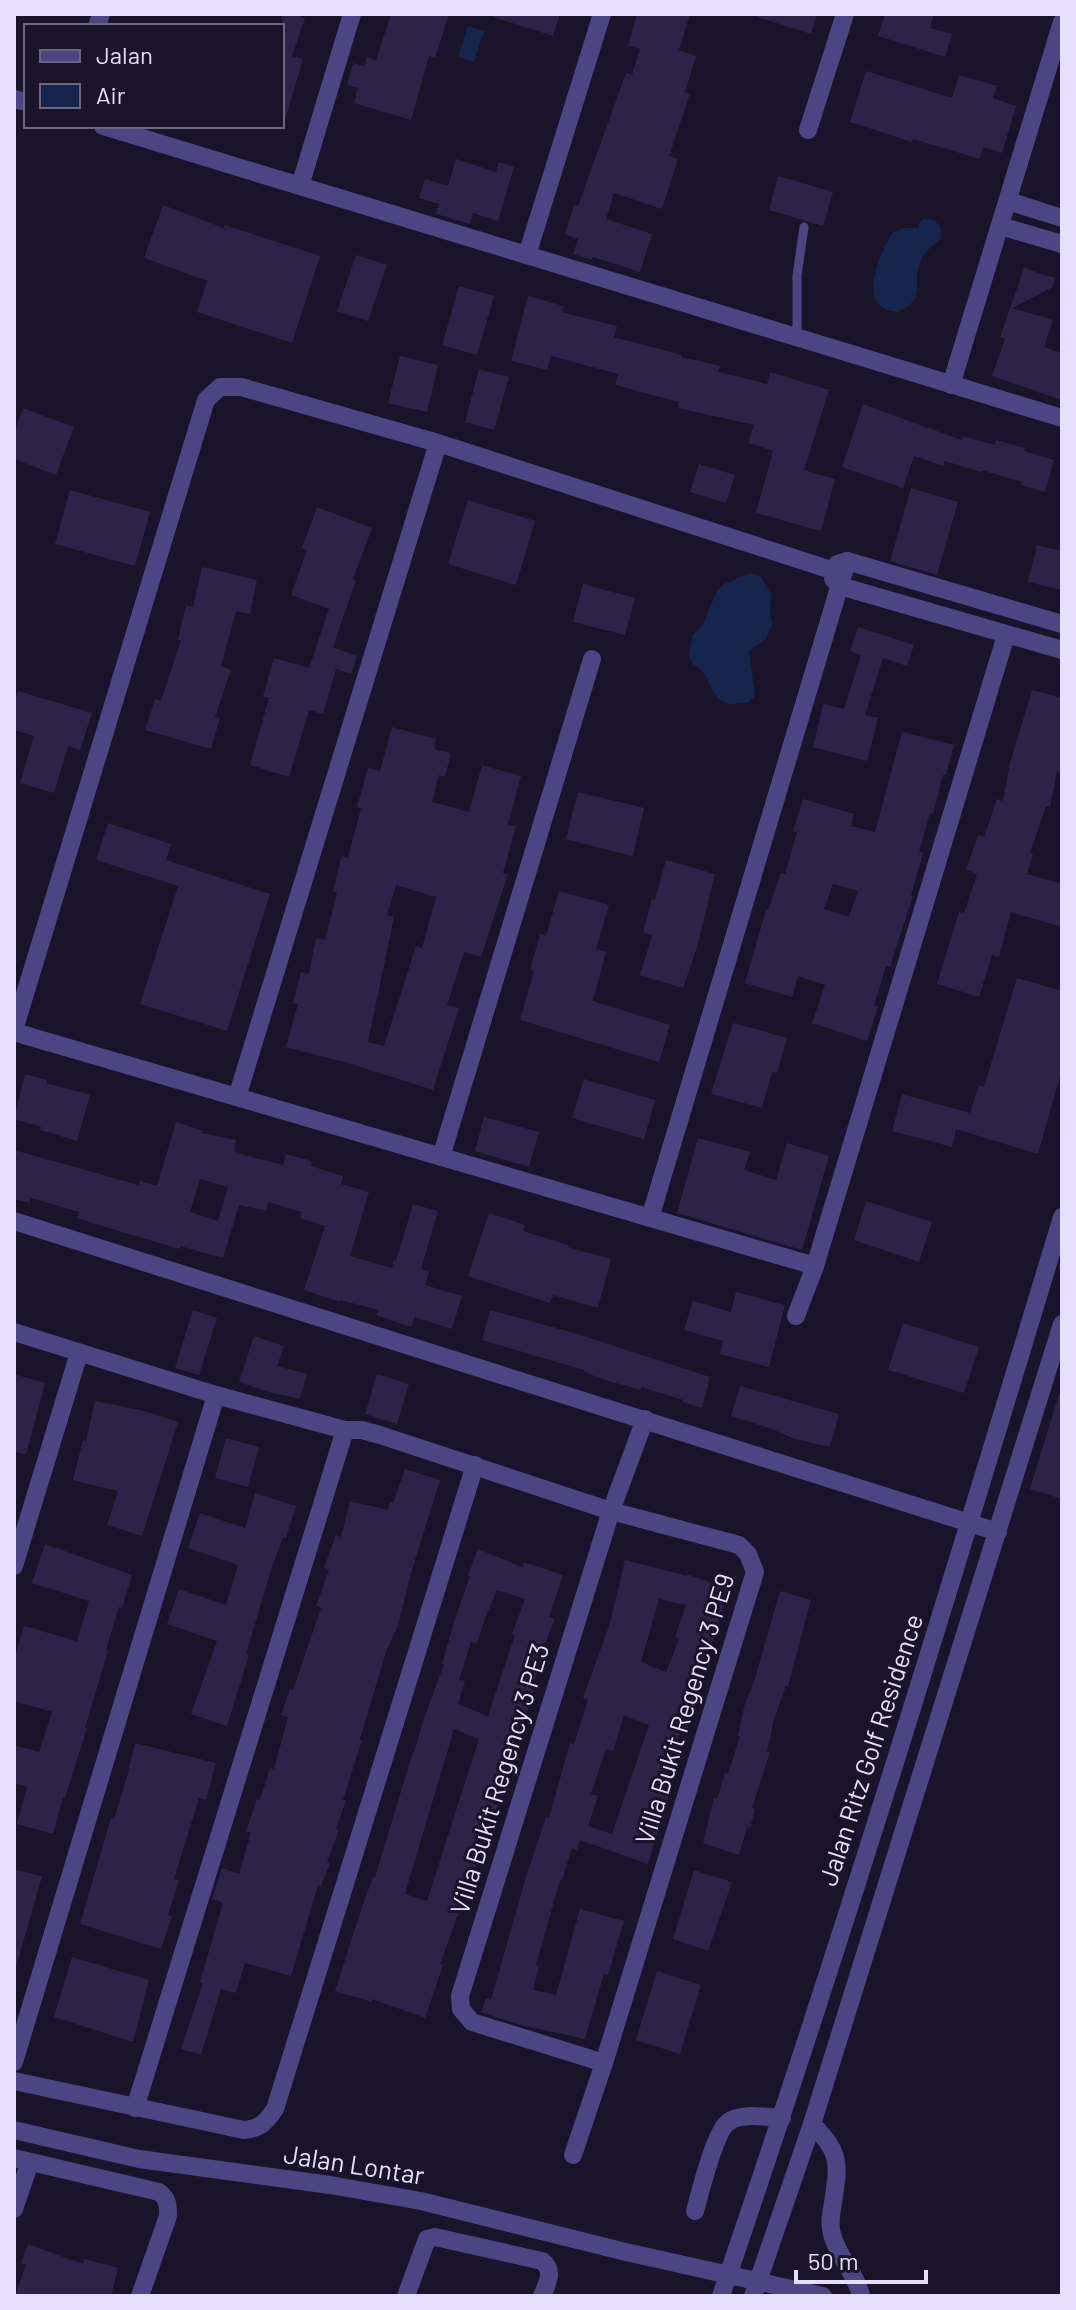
<svg xmlns="http://www.w3.org/2000/svg" width="1076" height="2310" viewBox="0 0 1076 2310" font-family="Barlow,sans-serif">
<style>
.water{fill:#15254c}
.building{fill:#2d2248;fill-rule:evenodd}
.lines{fill:none;stroke-linecap:round;stroke-linejoin:round}
.lane{stroke:#4c4483;stroke-width:9}
.street{stroke:#4c4483;stroke-width:18}
.labels{text-anchor:middle;stroke-width:6;stroke-linejoin:round;paint-order:stroke}
.street-label{font-size:26px;fill:#e5dffc;stroke:#191429}
</style>
<rect width="100%" height="100%" fill="#191429"/>
<g class="water">
<path d="M468 26 484 31 474 62 458 56Z"/>
<path d="M924 219 934 220 940 226 942 238C934 245 924 251 920 262 911 288 929 295 898 312 893 311 889 311 885 309 859 296 883 248 893 232L905 228H918L920 222Z"/>
<path d="M750 573 761 577 771 594 770 614 772 624 766 639 749 651 755 695 749 702C702 713 719 675 692 664L689 655 692 636 702 626 717 591 724 584Z"/>
</g>
<g class="building">
<path d="M282 14H293L305 18 292 56 303 59 286 117 282 116Z"/>
<path d="M391 14H449L435 58 429 56 411 120 354 103 358 88 347 85 353 63 364 66 367 57 376 60Z"/>
<path d="M494 14H560L553 36 493 17Z"/>
<path d="M637 14H690L679 50 696 56 685 92 690 94 669 156 678 159 662 209 614 193 606 219 652 234 640 272 593 257 592 260 573 254 578 239 565 234 574 205 578 206 626 73 632 75 640 49 628 46Z"/>
<path d="M758 14H817L811 34 757 17Z"/>
<path d="M885 14H934L930 28 952 34 945 57 878 36Z"/>
<path d="M866 71 952 98 959 75 997 86 993 98 1016 106 1002 153 983 147 980 159 913 139 912 142 850 122Z"/>
<path d="M456 159 496 172 499 162 514 167 498 221 473 213 470 224 436 214 439 204 419 198 425 179 448 186Z"/>
<path d="M778 176 833 192 823 226 769 210Z"/>
<path d="M163 205 224 228 225 225 320 256 292 343 197 312 207 281 144 258Z"/>
<path d="M356 255 387 265 368 321 337 311Z"/>
<path d="M1024 268 1055 278 1053 287 1012 308 1053 320 1044 347 1062 353V400L992 376 1005 339 1000 337Z"/>
<path d="M459 286 494 296 477 355 442 345Z"/>
<path d="M528 296 564 306 562 312 617 326 614 337 681 355V357L720 366 718 372 767 384 770 372 829 390 804 470 835 479 821 531 756 513 773 451 748 443 754 425 678 408 679 402 615 385 618 374 551 356 547 370 511 361Z"/>
<path d="M400 356 438 365 427 412 388 403Z"/>
<path d="M479 369 509 377 494 430 465 422Z"/>
<path d="M863 404 961 440 963 436 994 445 996 440 1025 448 1024 451 1054 460 1045 492 1021 485 1022 482 981 470V472L945 461 943 466 914 456 903 488 842 467Z"/>
<path d="M23 408 74 427 56 475 14 459V433Z"/>
<path d="M699 464 735 475 726 503 690 492Z"/>
<path d="M911 488 958 502 937 575 890 561Z"/>
<path d="M70 490 150 512 135 566 55 544Z"/>
<path d="M468 500 535 521 516 585 448 564Z"/>
<path d="M317 507 372 528 353 579 356 580 333 647 357 656 351 674 336 669 323 714 309 710 289 777 250 765 269 698 263 696 274 658 309 668 329 609 291 595 307 550 302 548Z"/>
<path d="M1037 545 1062 551V590L1028 582Z"/>
<path d="M202 567 257 580 250 614 236 611 221 666 231 670 215 717 220 718 211 749 145 730 155 699 161 701 181 640H178L186 605 193 607Z"/>
<path d="M583 584 635 598 625 635 573 622Z"/>
<path d="M858 627 914 645 907 666 883 658 865 715 878 718 867 761 813 747 823 704 844 709 861 655 850 651Z"/>
<path d="M1032 690 1062 698V772L1057 771 1050 807 1046 806 1030 853 1033 854 1027 874 1062 884V927L1011 912 999 957 992 955 979 997 937 984 959 912 964 913 977 874 966 870 978 835 984 837 997 799 1003 801 1010 763Z"/>
<path d="M18 691 92 713 80 750 68 746 54 793 20 783 34 736 14 730V706Z"/>
<path d="M392 727 436 739 434 749 451 753 445 777 439 775 432 802 469 812 482 765 521 776 508 824 516 826 503 873 508 874 481 957 464 952 447 1005 459 1008 433 1090 345 1062 286 1047 298 1004 293 1003 301 972 309 974 316 938 325 940 337 892 333 891 342 856 348 858 361 808 357 807 368 768 380 771ZM396 885 436 897 422 948 416 946 384 1046 368 1042 394 917 387 915Z"/>
<path d="M902 732 954 745 946 775H943L933 814 930 813 919 852 923 853 911 895 913 896 890 967 886 966 874 1006 878 1007 867 1041 812 1023 825 985 798 976 792 997 745 983 766 910H768L781 873 785 874 797 832 793 831 803 799 854 814 851 826 875 832ZM833 884 858 891 849 917 824 909Z"/>
<path d="M578 792 644 808 633 856 566 839Z"/>
<path d="M108 823 171 844 166 860 270 894 227 1031 140 1004 178 886 96 860Z"/>
<path d="M666 860 715 874 697 947 683 988 640 975 652 935 643 933 652 899 655 900Z"/>
<path d="M559 891 609 905 596 949 606 952 593 1001 670 1025 659 1062 520 1020 534 971 530 970 540 934 546 936Z"/>
<path d="M1017 978 1062 991V1069L1038 1154 956 1129 952 1147 892 1131 902 1094 970 1113 979 1085 984 1087Z"/>
<path d="M733 1023 787 1038 777 1073 772 1072 762 1108 711 1094Z"/>
<path d="M25 1074 47 1080 46 1083 90 1095 77 1141 40 1130 41 1127 14 1119Z"/>
<path d="M584 1079 655 1100 644 1139 572 1118Z"/>
<path d="M484 1117 539 1132 529 1167 475 1151Z"/>
<path d="M176 1122 203 1131 202 1133 236 1140 234 1151 254 1158 283 1165 286 1154 312 1161 311 1166 343 1176 341 1184 369 1192 350 1256 392 1268 394 1260 396 1261 413 1204 438 1211 421 1269 429 1272 425 1285 462 1296 452 1329 415 1317 411 1327 376 1315 378 1310 340 1300V1302L304 1290 325 1226 300 1218 302 1212 268 1202 266 1211 239 1205 223 1258 180 1246V1249L125 1233 77 1218 79 1212 31 1198 30 1203 14 1199V1150L139 1185 140 1181 157 1186ZM200 1179 228 1187 218 1221 190 1212Z"/>
<path d="M698 1138 750 1152 744 1170 776 1180 787 1143 829 1156 802 1250 677 1213Z"/>
<path d="M866 1201 932 1222 919 1262 854 1240Z"/>
<path d="M489 1213 525 1225 523 1231 568 1245V1247L611 1259 598 1308 553 1295 550 1303 468 1276Z"/>
<path d="M736 1292 785 1305 769 1367 720 1354 723 1341 684 1330 693 1301 731 1312Z"/>
<path d="M193 1310 217 1318 199 1375 175 1368Z"/>
<path d="M490 1310 571 1332 710 1377 702 1408 683 1402V1400L641 1387V1390L605 1380 584 1372V1370L482 1340Z"/>
<path d="M903 1323 979 1347 964 1393 888 1370Z"/>
<path d="M254 1336 284 1346 277 1366 307 1374 300 1399 268 1392 239 1382Z"/>
<path d="M14 1374 45 1383 26 1455 14 1452Z"/>
<path d="M377 1374 409 1384 397 1424 365 1414Z"/>
<path d="M740 1386 839 1414 830 1447 792 1438 772 1429 731 1416Z"/>
<path d="M1059 1394 1062 1395V1499L1030 1489Z"/>
<path d="M95 1401 144 1411 178 1422 142 1536 107 1525 118 1491 73 1480 83 1440 86 1441Z"/>
<path d="M226 1438 259 1447 248 1487 215 1478Z"/>
<path d="M405 1469 440 1480 411 1573 398 1625 386 1652 360 1739 362 1740 343 1800H346L336 1829 339 1830 327 1862 330 1863 321 1886 318 1885 291 1976 245 1963 236 1993 221 1989 201 2055 181 2049 203 1983 200 1982 223 1903 212 1899 222 1868 239 1874 251 1833 246 1831 257 1799 260 1800 270 1768 274 1769 288 1717 281 1715 290 1689 293 1690 321 1608 316 1606 329 1570 324 1568 336 1535 341 1537 350 1501 388 1510 390 1502 393 1503Z"/>
<path d="M255 1493 296 1506 286 1538 283 1537 272 1567 246 1654 249 1655 227 1726 191 1714 217 1641 167 1624 179 1589 226 1605 238 1565 188 1548 200 1513 245 1528Z"/>
<path d="M45 1544 132 1575 122 1608 119 1607 106 1650 108 1651 85 1728H87L65 1798 63 1797 53 1834 17 1824 27 1787 14 1783V1745L39 1752 52 1712 14 1701V1659L24 1626 77 1641 89 1601 32 1583Z"/>
<path d="M478 1549 522 1567 524 1562 563 1575 549 1617 555 1619 541 1653 544 1655 531 1689 534 1690 523 1721 520 1720 493 1804 498 1805 440 1964 443 1965 425 2018 372 1999V2002L335 1991 363 1904 373 1877H375L413 1752 414 1753 424 1718 444 1664H442L455 1619 470 1576 468 1575ZM497 1590 525 1599 512 1634 515 1635 488 1716 458 1704 465 1681 459 1680 471 1642 477 1644 484 1621ZM454 1729 479 1739 427 1901 405 1894Z"/>
<path d="M625 1560 687 1576V1574L729 1589 710 1650 707 1649 695 1683 699 1685 677 1740 685 1743 648 1864 580 1840 577 1850 572 1848 562 1880H560L536 1965 539 1966 533 1990 556 1995 580 1909 624 1921 608 1975 604 1974 585 2039 521 2025 481 2012 486 1998 491 2000 526 1877 546 1817 549 1818 570 1743 574 1744 588 1700 583 1698 610 1623ZM659 1599 686 1605 675 1637 679 1639 666 1672 641 1662ZM624 1716 649 1725 612 1834 588 1826 598 1796 591 1794 606 1749 613 1751Z"/>
<path d="M780 1591 811 1600 788 1686H786L774 1719 767 1752H770L752 1808 755 1809 750 1828 747 1827 739 1855 703 1843 714 1798 717 1799 725 1773 728 1774 740 1736H738L745 1703 754 1682Z"/>
<path d="M135 1743 216 1763 206 1800 199 1798 174 1879 179 1880 168 1915 172 1916 161 1949 80 1924 111 1818 114 1819 127 1777Z"/>
<path d="M14 1869 42 1876 17 1964 14 1963Z"/>
<path d="M694 1870 732 1882 708 1951 673 1939Z"/>
<path d="M72 1957 149 1980 133 2042 54 2017Z"/>
<path d="M657 1971 701 1985 680 2054 636 2040Z"/>
<path d="M28 2244 83 2264 84 2259 118 2268 111 2296H15L26 2265 21 2263Z"/>
</g>
<g class="lines">
<path class="lane" d="M797 337V276L804 227"/>
<g class="street">
<path d="M97 26 101 14"/>
<path d="M14 99 26 102"/>
<path d="M103 126 1062 418"/>
<path d="M808 130 845 14"/>
<path d="M300 186 352 14"/>
<path d="M1008 201 1062 218"/>
<path d="M1000 226 1062 244"/>
<path d="M527 255 602 14"/>
<path d="M951 385 1062 22"/>
<path d="M837 564 847 561 1062 624"/>
<path d="M833 579 840 586 1062 650"/>
<path d="M14 1030 206 400 220 387H241L438 443 825 568"/>
<path d="M14 1032 815 1266"/>
<path d="M237 1097 438 443"/>
<path d="M441 1157 592 659"/>
<path d="M650 1218 847 561"/>
<path d="M14 1221 998 1532"/>
<path d="M796 1316 815 1266 1006 635"/>
<path d="M14 1332 216 1395 345 1430H362L380 1435 611 1511 739 1545 748 1554 755 1572 604 2063 573 2155"/>
<path d="M14 1566 79 1353"/>
<path d="M14 2062 216 1395"/>
<path d="M604 2063 472 2022 461 2009 460 1996 611 1511 645 1419"/>
<path d="M14 2081 244 2130C260 2129 266 2122 275 2109L475 1465"/>
<path d="M135 2108 345 1430"/>
<path d="M812 2124C841 2153 839 2163 833 2203 831 2213 829 2224 832 2234 837 2256 856 2273 861 2296"/>
<path d="M14 2130 139 2159 330 2185 421 2201 626 2252 823 2296"/>
<path d="M14 2158 159 2192C168 2199 168 2205 168 2216L140 2296"/>
<path d="M14 2209 30 2162"/>
<path d="M695 2211C700 2193 714 2135 727 2123 739 2112 766 2117 782 2118"/>
<path d="M406 2296 427 2239 435 2237 542 2261C555 2271 547 2283 542 2296"/>
<path d="M721 2296C843 1939 953 1578 1062 1217"/>
<path d="M753 2296 812 2124 1062 1324"/>
</g>
</g>
<g class="labels">
<g class="street-label">
<text transform="translate(685 1709) rotate(-73)" y="9">Villa Bukit Regency 3 PE9</text>
<text transform="translate(871 1750) rotate(-72)" y="9">Jalan Ritz Golf Residence</text>
<text transform="translate(500 1779) rotate(-73)" y="9">Villa Bukit Regency 3 PE3</text>
<text transform="translate(354 2165) rotate(9)" y="9">Jalan Lontar</text>
</g>
</g>
<rect width="1076" height="2310" fill="none" stroke="#e5dffc" stroke-width="32"/>
<rect x="24" y="24" width="260" height="104" fill="#191429" stroke="#6b657d" stroke-width="2"/>
<rect x="40" y="50" width="40" height="12" fill="#4c4483" stroke="#6b657d" stroke-width="2"/>
<text x="96" y="64" font-size="24" fill="#e5dffc">Jalan</text>
<rect x="40" y="84" width="40" height="24" fill="#15254c" stroke="#6b657d" stroke-width="2"/>
<text x="96" y="104" font-size="24" fill="#e5dffc">Air</text>
<path d="M796 2270v12h130v-12" fill="none" stroke="#e5dffc" stroke-width="4"/>
<text x="808" y="2270" font-size="24" fill="#e5dffc" stroke="#191429" stroke-width="6" paint-order="stroke">50 m</text>
</svg>
